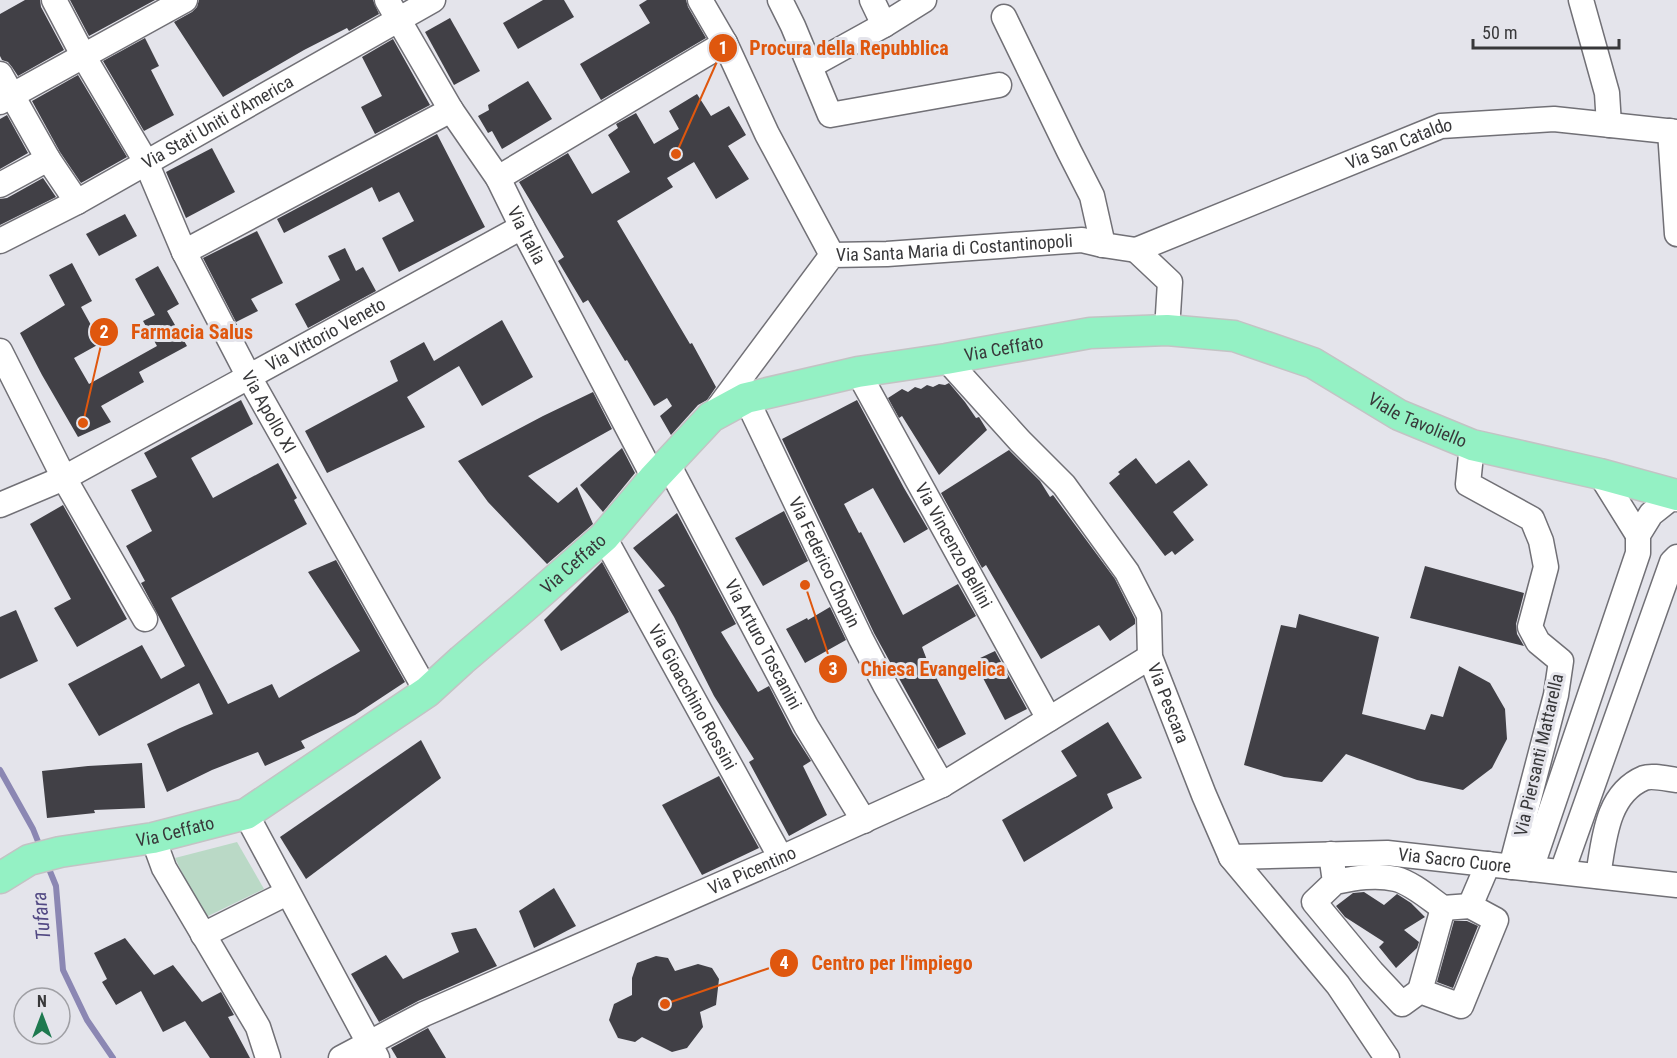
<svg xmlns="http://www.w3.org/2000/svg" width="1677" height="1058" viewBox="0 0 1677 1058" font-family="'Roboto Condensed',sans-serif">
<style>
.green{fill:#bad9c6}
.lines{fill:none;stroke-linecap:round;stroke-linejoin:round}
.stream{stroke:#8b87b3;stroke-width:6}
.building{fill:#414046}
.minor-casing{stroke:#717076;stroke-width:27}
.major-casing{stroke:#c3c3c4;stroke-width:33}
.minor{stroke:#fff;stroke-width:24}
.major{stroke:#94f1c4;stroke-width:30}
.labels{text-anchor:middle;stroke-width:6;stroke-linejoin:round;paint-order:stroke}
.street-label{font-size:18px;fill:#38383a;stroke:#e4e4eb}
.water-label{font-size:20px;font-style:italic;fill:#514883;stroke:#e4e4eb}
.leader{fill:none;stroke:#df570e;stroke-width:2}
.callout-dot{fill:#df570e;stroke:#e4e4eb;stroke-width:2}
.mark-label{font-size:18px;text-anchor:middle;font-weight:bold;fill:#fff}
.callout-label{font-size:20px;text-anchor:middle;font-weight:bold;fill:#df570e;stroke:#e4e4eb;stroke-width:6;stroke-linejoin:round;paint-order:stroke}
</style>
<rect width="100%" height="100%" fill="#e4e4eb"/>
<path class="green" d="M237 842 264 889 204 918 175 858Z"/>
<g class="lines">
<g class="stream">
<path d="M0 770 33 829 41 849"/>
<path d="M47 864 56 886 63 970 87 1020 113 1058"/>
</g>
</g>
<g class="building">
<path d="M25 0H40L41 7 64 50 18 76 12 67 8 62 2 60 0 56V14Z"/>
<path d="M70 0H155L89 36Z"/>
<path d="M199 0H373L379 14 349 31 347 28 304 50 223 97 174 22 192 12 197 7Z"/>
<path d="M543 0H564L574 17 518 49 503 23Z"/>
<path d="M647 0H686L688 7 706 38 601 100 580 64 650 23 639 5Z"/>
<path d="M450 18 480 71 454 85 425 32Z"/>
<path d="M145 38 159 66 151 70 174 115 144 131 103 61Z"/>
<path d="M393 39 430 105 375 134 361 107 382 96 362 57Z"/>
<path d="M78 75 127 157 81 183 60 152 32 101Z"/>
<path d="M528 81 552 119 502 149 492 131 488 133 478 116 489 110 488 105Z"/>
<path d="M697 94 711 116 729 106 746 135 728 146 749 179 716 199 694 162 667 178 673 187 617 221 690 344 692 343 716 387 707 400 698 405 671 435 660 416 672 406 667 398 654 406 627 360 625 361 588 300 583 303 558 261 564 257 519 182 568 153 592 194 630 172 608 135 618 128 616 124 636 113 654 144 679 129 669 111Z"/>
<path d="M7 115 28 153 0 169V119Z"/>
<path d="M437 134 485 227 399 272 382 238 414 221 399 192 379 202 372 187 284 233 277 219Z"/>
<path d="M212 148 235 192 186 218 166 172Z"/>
<path d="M43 178 56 197 0 225V199L7 198Z"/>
<path d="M125 214 137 236 99 256 86 234Z"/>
<path d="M257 231 283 283 251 299 258 311 236 322 203 258Z"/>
<path d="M345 248 356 271 363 267 376 291 308 328 295 304 340 280 328 256Z"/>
<path d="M72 263 92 301 81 307 101 343 74 358 89 384 157 346 143 321 155 315 135 279 158 266 179 304 167 311 187 346 139 372 144 382 101 406 111 422 78 437 42 375 20 333 65 305 49 275Z"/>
<path d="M502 320 533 377 482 406 459 366 407 397 425 427 327 473 305 431 398 381 390 361 424 342 434 361Z"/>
<path d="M949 383 965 402 976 418 979 417 987 430 939 475 902 416 899 418 888 398 902 389 908 392 915 387 921 389 927 385 933 387 939 384 945 385Z"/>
<path d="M593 392 612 429 528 476 558 503 577 487 593 524 547 564 488 502 458 461 543 416Z"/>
<path d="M241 400 253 424 191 458 213 498 278 463 297 498 294 500 307 524 171 598 228 704 272 684 279 698 360 651 308 572 336 560 405 682 355 715 301 741 305 748 265 766 258 752 212 770 167 792 147 744 180 728 213 714 199 683 99 736 68 684 142 645 161 679 185 666 141 583 145 581 126 546 152 531 131 490 157 477 144 453Z"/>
<path d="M857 400 904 488 928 529 904 543 873 488 844 504 859 533 861 532 903 615 958 584 976 616 922 647 927 660 966 734 938 749 874 633 782 439Z"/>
<path d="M622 448 635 473 603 512 580 485Z"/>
<path d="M1009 450 1040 481 1050 497 1053 495 1115 579 1135 619V624L1110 641 1099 625 1041 659 986 565 982 568 941 493Z"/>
<path d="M1136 458 1156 484 1189 460 1208 485 1173 512 1194 540 1175 555 1172 551 1165 556 1109 483 1120 474 1118 472Z"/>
<path d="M63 505 127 619 77 647 54 608 71 599 30 524Z"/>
<path d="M784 511 808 561 763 586 735 538Z"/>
<path d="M677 513 736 624 721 632 758 692 769 686 793 733 811 761 803 766 827 815 789 836 749 762 754 759 714 696 674 617 658 590 665 586 633 548Z"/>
<path d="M602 562 629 612 561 651 544 620Z"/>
<path d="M1425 566 1524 593 1516 624 1517 634 1524 646 1410 618Z"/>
<path d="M830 607 846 640 805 663 786 629 807 618 808 620Z"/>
<path d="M16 610 38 661 0 679V617Z"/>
<path d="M1299 614 1379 637 1362 714 1425 730 1431 714 1443 717 1459 666 1490 683 1505 709 1507 739 1492 768 1463 790 1417 780 1346 754 1322 782 1284 777 1244 765 1281 625 1296 628Z"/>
<path d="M995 651 1027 709 1005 720 983 678 985 677 983 673 985 672 978 659Z"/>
<path d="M1108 722 1142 778 1107 794 1113 808 1024 862 1002 820 1077 776 1061 751Z"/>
<path d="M421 740 441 778 306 879 280 837Z"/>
<path d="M142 763 145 808 94 810 95 813 47 818 42 771 88 766Z"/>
<path d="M719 776 759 848 702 875 662 805Z"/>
<path d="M554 888 576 926 534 948 519 911Z"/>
<path d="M1364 892 1384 905 1397 894 1411 903 1425 917 1404 930 1419 942 1417 948 1396 968 1379 947 1384 942 1345 917 1336 906 1353 893Z"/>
<path d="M1454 921H1467L1478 926 1453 988 1437 982Z"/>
<path d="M476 928 497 966 418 1001 379 1022 351 974 386 955 403 979 459 952 451 933Z"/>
<path d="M125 938 154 975 173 965 202 1002 221 992 234 1015 228 1017 250 1058H210L185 1021 163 1032 141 991 116 1005 102 982 107 979 94 953Z"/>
<path d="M656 956 668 958 675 971 698 964 712 968 719 979 716 1005 700 1012 703 1027 687 1048 672 1052 642 1037 635 1042 618 1038 609 1020 614 1004 632 995V978L637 963Z"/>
<path d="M428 1028 446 1058H397L391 1048Z"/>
</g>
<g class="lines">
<g class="minor-casing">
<g id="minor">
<path id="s1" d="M54 0 84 57 146 162 184 252 249 377 427 692"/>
<path id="s2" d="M387 0 451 110 498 178 522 227 654 478"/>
<path d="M700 0 725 43 767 134 832 255"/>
<path d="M780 0 793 26 830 115 999 85"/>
<path d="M872 0 884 25"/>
<path d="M1581 0 1607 93 1609 125"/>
<path d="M1004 17 1069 151 1092 196 1103 245"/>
<path d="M810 66 884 25 924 0"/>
<path d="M0 74 48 159 77 202"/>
<path d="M0 102 185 0"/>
<path d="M1670 131 1677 234"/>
<path d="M498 178 725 43"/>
<path d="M0 185 48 159"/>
<path id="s3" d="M0 241 77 202 433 0"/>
<path id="s4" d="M1136 250 1441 126 1554 119 1677 132"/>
<path d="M1136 250 1170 282 1167 330"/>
<path d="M184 252 451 110"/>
<path d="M0 351 64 478 145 619"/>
<path id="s5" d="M946 359 1020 441 1064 485 1127 572 1149 615 1150 657 1204 795 1231 857 1338 985 1387 1058"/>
<path id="s6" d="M858 372 1049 719"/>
<path id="s7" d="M746 398 861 639 885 685 942 785"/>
<path id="s8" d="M713 415 832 255 887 254 1082 240 1103 245 1136 250"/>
<path d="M1472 445 1468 484 1532 519 1541 541 1546 567 1530 627 1538 642 1561 661 1556 695 1511 867"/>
<path id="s9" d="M668 464 806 726 864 821"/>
<path d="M1600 474 1638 535"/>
<path id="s10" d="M0 505 64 478 522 227"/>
<path id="s11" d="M604 537 781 858"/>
<path d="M246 814 377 1058"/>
<path d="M153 838 164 868 258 1027 268 1058"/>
<path d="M1331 854 1335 882 1314 902 1372 972 1402 1004 1420 991 1461 1006 1496 920 1470 906 1443 908C1430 899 1412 883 1396 879 1375 874 1355 878 1335 882"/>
<path id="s12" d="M1231 857 1387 853 1677 885"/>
<path d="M1531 869 1638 553V535L1651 514 1675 495 1677 499"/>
<path d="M1562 872 1672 562 1677 557"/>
<path d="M1598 876C1604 841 1606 794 1644 778 1652 775 1668 779 1677 780"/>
<path d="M1470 906 1488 864"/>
<path d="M203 935 287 893"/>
<path d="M1420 991 1443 908"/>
<path id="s13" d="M341 1058 424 1014 781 858 942 785 1150 657"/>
</g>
</g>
<g class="major-casing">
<g id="major">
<path id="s14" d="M0 878 29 860 60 852 153 838 246 814 427 692 462 660 522 609 604 537 654 478 711 417 746 398 858 372 946 359 1090 333 1167 330 1234 336 1313 363 1399 415 1472 445 1600 474 1677 495"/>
</g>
</g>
<use href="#minor" class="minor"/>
<use href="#major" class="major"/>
</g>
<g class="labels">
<g class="street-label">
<text dy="6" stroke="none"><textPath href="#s3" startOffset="248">Via Stati Uniti d'America</textPath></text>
<text dy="6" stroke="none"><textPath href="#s4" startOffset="284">Via San Cataldo</textPath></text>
<text dy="6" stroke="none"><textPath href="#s2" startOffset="274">Via Italia</textPath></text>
<text dy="6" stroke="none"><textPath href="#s8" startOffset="322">Via Santa Maria di Costantinopoli</textPath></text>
<text dy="6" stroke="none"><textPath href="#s10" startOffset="368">Via Vittorio Veneto</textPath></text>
<text dy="6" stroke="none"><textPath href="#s14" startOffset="1173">Via Ceffato</textPath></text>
<text dy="6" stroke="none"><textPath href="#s1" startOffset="465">Via Apollo XI</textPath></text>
<text dy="6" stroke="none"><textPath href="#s14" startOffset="1608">Viale Tavoliello</textPath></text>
<text dy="6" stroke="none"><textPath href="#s6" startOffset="198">Via Vincenzo Bellini</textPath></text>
<text dy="6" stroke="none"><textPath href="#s7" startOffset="182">Via Federico Chopin</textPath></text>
<text dy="6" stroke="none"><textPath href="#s14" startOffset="669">Via Ceffato</textPath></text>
<text dy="6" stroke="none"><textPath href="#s9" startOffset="204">Via Arturo Toscanini</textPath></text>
<text dy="6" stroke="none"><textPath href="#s11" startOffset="183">Via Gioacchino Rossini</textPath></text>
<text dy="6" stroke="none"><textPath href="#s5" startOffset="420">Via Pescara</textPath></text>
<text transform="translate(1539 755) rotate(-77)" y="6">Via Piersanti Mattarella</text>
<text dy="6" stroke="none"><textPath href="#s14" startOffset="183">Via Ceffato</textPath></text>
<text dy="6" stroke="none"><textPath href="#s12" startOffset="224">Via Sacro Cuore</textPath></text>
<text dy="6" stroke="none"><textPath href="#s13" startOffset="452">Via Picentino</textPath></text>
</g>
<g class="water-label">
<text transform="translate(41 916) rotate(-96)" y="7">Tufara</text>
</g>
</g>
<path class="leader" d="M676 154L723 48M83 423L104 332M805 585L833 669M665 1004L784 963"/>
<g class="callout-dot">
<circle cx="676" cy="154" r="6"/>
<circle cx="83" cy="423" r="6"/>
<circle cx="805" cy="585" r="6"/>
<circle cx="665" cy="1004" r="6"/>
<circle cx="723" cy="48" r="15"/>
<circle cx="104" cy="332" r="15"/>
<circle cx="833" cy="669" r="15"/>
<circle cx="784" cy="963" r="15"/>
</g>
<g class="mark-label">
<text x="723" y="54">1</text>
<text x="104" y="338">2</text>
<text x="833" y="675">3</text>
<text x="784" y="969">4</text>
</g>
<g class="callout-label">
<text x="849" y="55">Procura della Repubblica</text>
<text x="192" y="339">Farmacia Salus</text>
<text x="933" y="676">Chiesa Evangelica</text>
<text x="892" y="970">Centro per l'impiego</text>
</g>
<g transform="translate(42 1016)"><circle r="28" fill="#e4e4eb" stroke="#9f9fa4" stroke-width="1.5"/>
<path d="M0-4.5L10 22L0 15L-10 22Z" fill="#1e794f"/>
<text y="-9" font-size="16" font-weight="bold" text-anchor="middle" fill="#38383a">N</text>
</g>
<path d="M1473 39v9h146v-9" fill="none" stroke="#38383a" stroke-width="3"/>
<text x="1482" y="39" font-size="18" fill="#38383a" stroke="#e4e4eb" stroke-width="4.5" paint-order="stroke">50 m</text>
</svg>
